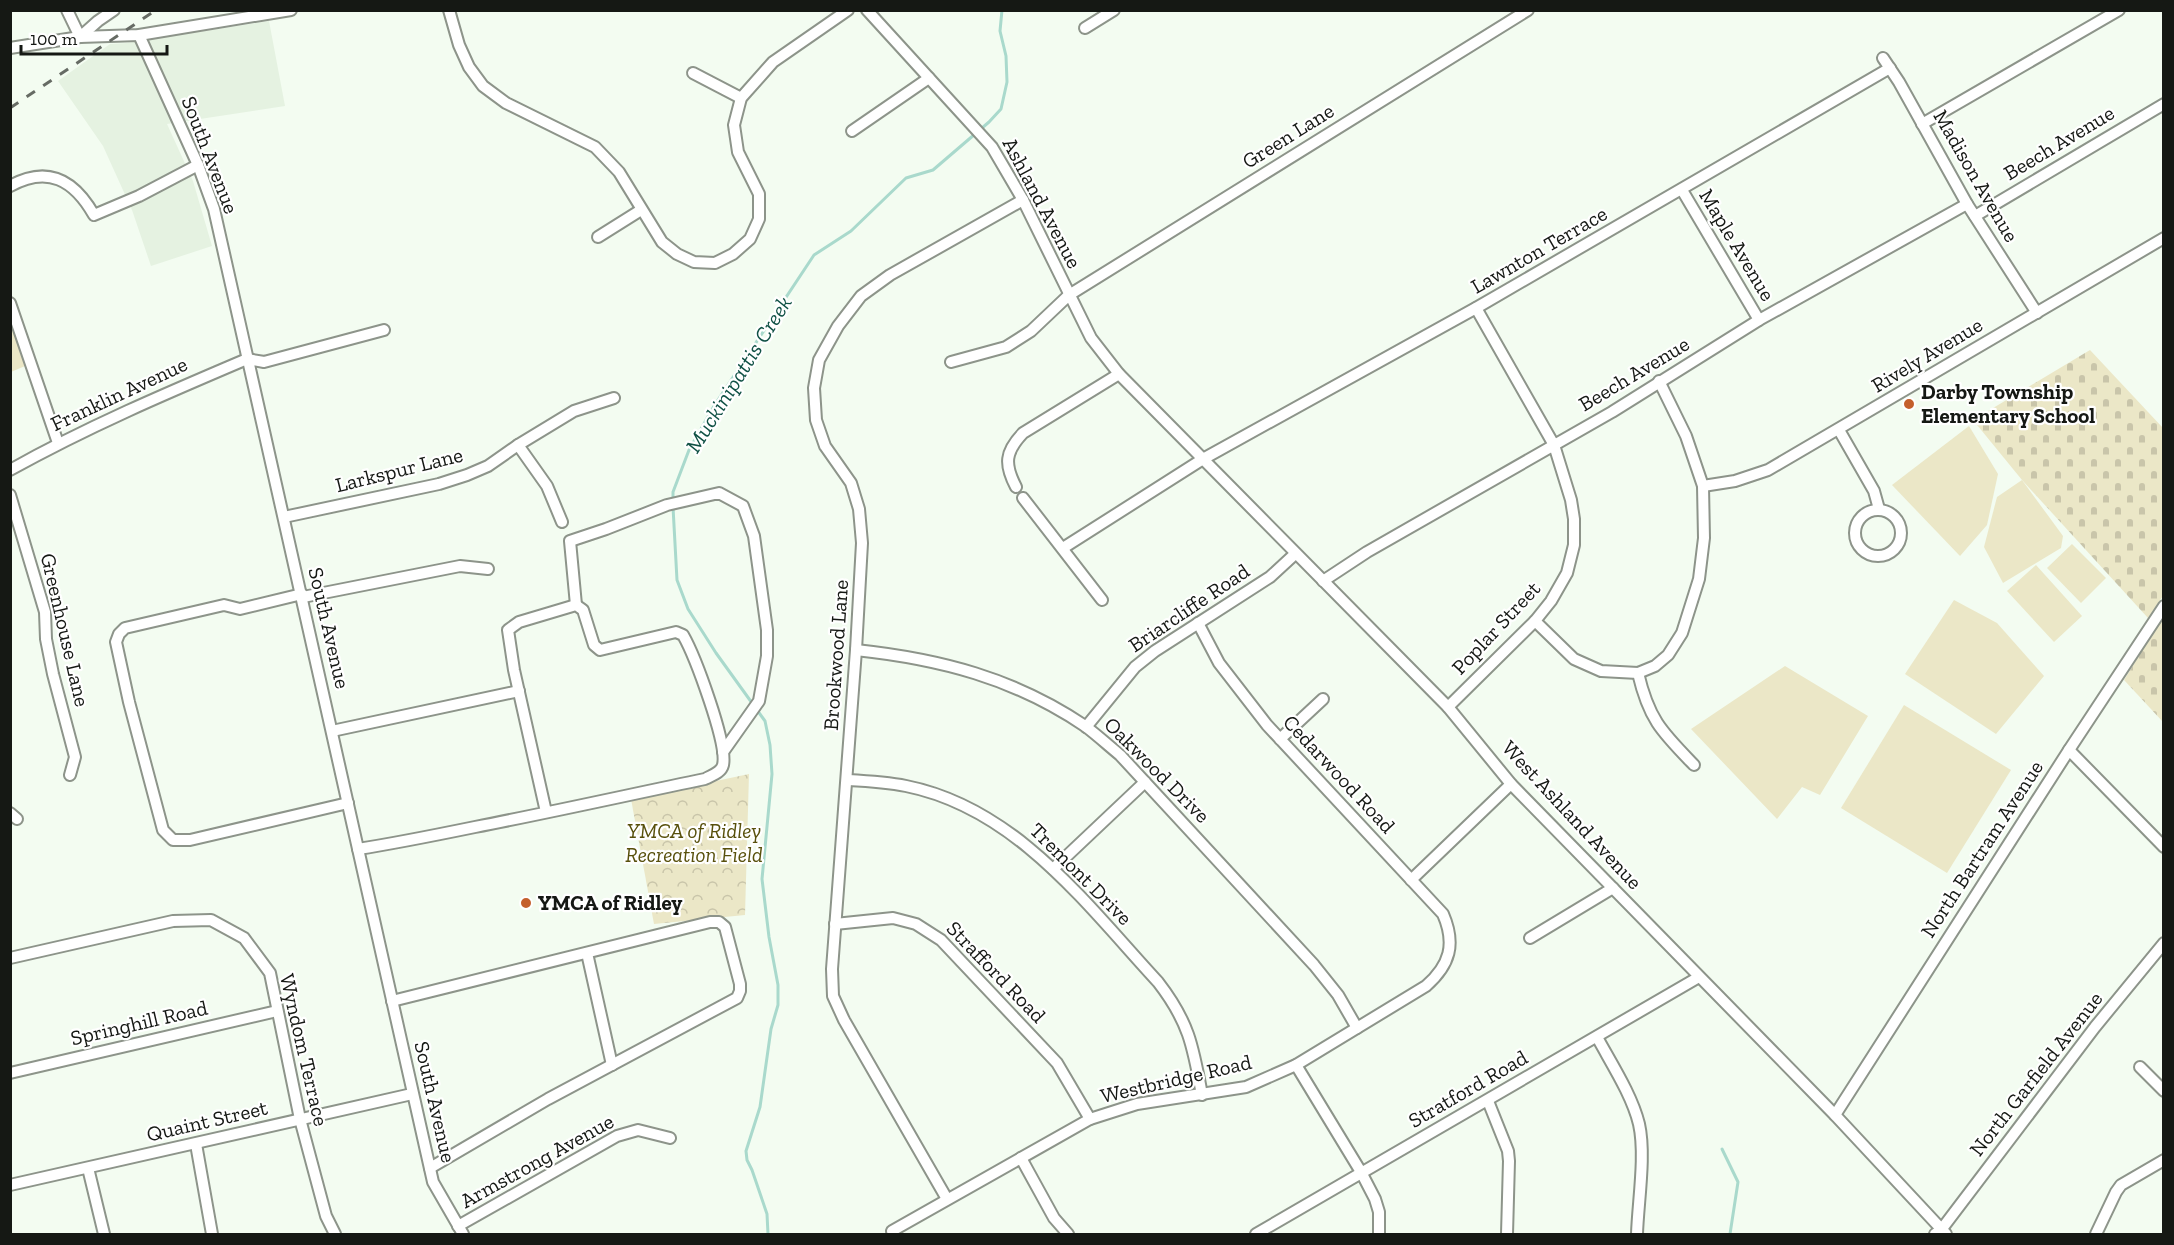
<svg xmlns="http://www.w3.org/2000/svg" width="2174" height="1245" viewBox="0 0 2174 1245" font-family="'Zilla Slab',serif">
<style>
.built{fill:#e5f2e1}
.forest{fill:url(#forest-crowns)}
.cemetery{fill:url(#cemetery-stones)}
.garden{fill:#ebe7c7}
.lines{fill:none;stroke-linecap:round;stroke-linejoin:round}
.stream{stroke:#a9d9cc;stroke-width:3}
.minor-casing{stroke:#8d948a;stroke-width:14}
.minor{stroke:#fff;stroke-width:10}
.rail{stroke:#666b64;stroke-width:3;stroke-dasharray:10 10;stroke-linecap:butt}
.poi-dot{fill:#c45f2c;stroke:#fff;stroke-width:2}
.labels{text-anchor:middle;stroke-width:4.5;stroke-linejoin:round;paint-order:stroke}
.street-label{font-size:21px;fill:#151814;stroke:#fff}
.poi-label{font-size:21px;font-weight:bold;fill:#151814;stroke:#fff;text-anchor:start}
.park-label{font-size:21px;font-style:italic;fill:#58500c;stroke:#fff}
.water-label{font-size:22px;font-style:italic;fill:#105145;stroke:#fff}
</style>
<defs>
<pattern id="forest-crowns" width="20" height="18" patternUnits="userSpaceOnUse" patternTransform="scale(1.5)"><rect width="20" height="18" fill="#ebe7c7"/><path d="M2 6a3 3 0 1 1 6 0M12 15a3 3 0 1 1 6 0" fill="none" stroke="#c9c5aa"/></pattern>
<pattern id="cemetery-stones" width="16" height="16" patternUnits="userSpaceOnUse" patternTransform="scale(1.5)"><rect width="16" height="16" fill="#ebe7c7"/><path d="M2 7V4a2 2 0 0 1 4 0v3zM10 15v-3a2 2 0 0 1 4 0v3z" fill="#c9c5aa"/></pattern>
</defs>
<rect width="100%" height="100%" fill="#f3fcf1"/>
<path class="built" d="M269 21 285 106 167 124 193 181 212 246 151 266 132 210 103 146 58 81 110 44 127 43Z"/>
<path class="forest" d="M749 774 745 915 654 924 631 799Z"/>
<g class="cemetery">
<path d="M2090 350 2163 428V596L2148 618 2022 480 1973 420Z"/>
<path d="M2163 617V722L2124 680Z"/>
</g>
<g class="garden">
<path d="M10 303 32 363 11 372H10Z"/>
<path d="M1969 426 1998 474 1987 525 1960 556 1892 485Z"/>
<path d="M2022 480 2063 536 2061 548 2003 583 1984 547 1997 497Z"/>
<path d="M2072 544 2106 578 2081 603 2047 568Z"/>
<path d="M2036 565 2082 616 2054 642 2007 591Z"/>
<path d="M1954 600 1997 623 2044 676 1996 734 1905 674Z"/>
<path d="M1785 666 1868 716 1820 795 1802 787 1777 819 1691 729Z"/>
<path d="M1904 705 2011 770 1947 873 1841 808Z"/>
</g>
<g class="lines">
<g class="stream">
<path d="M673 500V492L689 450 714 406 814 255 851 231 906 178 933 170 989 122 1001 109 1007 82 1006 56 1000 31 1002 10"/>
<path d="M673 507 677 580 688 609 716 653 765 721 770 745 772 774 762 879 769 937 778 985V1005L771 1029 760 1107 746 1151 747 1160 752 1170 767 1214 768 1234"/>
<path d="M1722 1149 1738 1182 1730 1234"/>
</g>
<g class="minor-casing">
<g id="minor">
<path d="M67 10 80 37 98 21 114 10"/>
<path d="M449 10 459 45 469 67 483 86 506 103 595 147 619 172 662 242 677 254 694 262 715 263 733 254 750 239 759 219V194L738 152 734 125 741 98 773 62 848 10"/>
<path d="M867 10 992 147 1023 200 1091 338 1119 374 1448 707 1511 784 1835 1115 1946 1234"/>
<path d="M1085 28 1114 10"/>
<path d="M139 35 198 165 214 209 433 1182 463 1234"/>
<path d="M10 48 80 37 139 35 291 10"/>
<path d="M1883 58 1899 82 1967 204 2037 313"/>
<path d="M693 73 741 98"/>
<path d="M1922 124 2119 10"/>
<path d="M852 131 929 78"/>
<path d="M10 186C48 165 74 180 94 215L139 196 198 165"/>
<path d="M1682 190 1759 320"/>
<path d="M1975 216 2164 104"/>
<path d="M598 237 641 210"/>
<path d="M10 303 58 443"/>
<path d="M247 359 264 362 384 330"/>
<path d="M951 362 1006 347 1031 331 1069 295 1528 10"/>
<path d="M1839 430 1874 491 1879 509"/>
<path d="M518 445 547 486 562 522"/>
<path d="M10 470C87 427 167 393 247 359"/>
<path d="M1703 486 1735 481 1768 470 2164 238"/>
<path d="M1016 487C1004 464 1005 452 1023 433L1119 374"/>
<path d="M10 495 45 612 46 639 53 674 75 757 70 775"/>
<path d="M1023 498 1102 600"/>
<circle cx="1878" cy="533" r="23"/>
<path d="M284 517 439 484 467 475 488 466 518 445 574 411 614 398"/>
<path d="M1063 548 1203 459 1476 308 1890 68"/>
<path d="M1323 581 1367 552 1612 412 1759 320 1967 204"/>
<path d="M302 594 240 609 224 605 125 628 119 634 116 642 129 702 163 830 173 840H190L348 803"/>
<path d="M303 597 460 566 488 569"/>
<path d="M576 605 570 541 606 529 667 505 719 493 743 506 754 536 767 630V656L759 701 723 752"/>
<path d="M1535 621 1574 659 1601 671 1638 673 1655 666 1668 655 1682 633 1699 579 1704 538 1703 486 1686 436 1659 381"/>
<path d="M856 650C940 659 1014 678 1085 726 1097 735 1109 746 1120 755L1314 965 1338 995 1357 1028"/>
<path d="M1638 673C1649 720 1662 732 1694 765"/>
<path d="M1448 707 1535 621 1551 601 1567 573 1574 545V519L1571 500 1554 445 1476 308"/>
<path d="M1086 727 1135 667 1155 651 1270 577 1295 554"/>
<path d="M332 731 519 691"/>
<path d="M1280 739 1323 699"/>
<path d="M2069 750 2164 847"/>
<path d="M847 780C866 781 886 782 906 786 1016 808 1086 904 1158 982 1189 1022 1193 1046 1202 1095"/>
<path d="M10 813 17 819"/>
<path d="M358 849C397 843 436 835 475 827 552 812 628 795 705 779 712 775 721 773 723 765 728 744 695 656 683 635L676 632 600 650 594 645 583 610 576 605 519 622 508 630 514 670 546 812"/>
<path d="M1053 869 1145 782"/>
<path d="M1411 880 1511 784"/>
<path d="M835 924 893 918 916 924 941 940 1057 1063 1090 1119"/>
<path d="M1530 938 1613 888"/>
<path d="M587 953 612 1065"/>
<path d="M10 958 173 921 211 920 244 938 270 973 300 1119 326 1216 335 1234"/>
<path d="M392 1001 710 922H719L725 927 740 984V991L737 998 548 1099 430 1168"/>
<path d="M1597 1037C1611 1063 1632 1095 1639 1124 1646 1155 1638 1202 1637 1234"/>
<path d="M1296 1065 1361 1172 1375 1199 1379 1212V1234"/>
<path d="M2140 1067 2164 1091"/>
<path d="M10 1073 277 1011"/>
<path d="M1488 1101 1508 1151 1509 1161 1507 1234"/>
<path d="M1835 1115 2069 750 2164 606"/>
<path d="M196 1144 212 1234"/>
<path d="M1021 1158 1054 1218 1068 1234"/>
<path d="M88 1168 104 1234"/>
<path d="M10 1185 412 1094"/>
<path d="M947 1199 844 1020 833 996 832 969 856 650 862 543 859 509 851 483 825 446 816 420 814 388 819 360 838 326 861 296 890 275 1023 200"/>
<path d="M458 1226 617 1136 638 1130 670 1138"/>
<path d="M892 1231 1090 1119 1137 1104 1246 1087 1296 1065 1426 986C1450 965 1456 944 1443 914L1267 725 1219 663 1198 623"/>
<path d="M1256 1234 1699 977"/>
<path d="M1935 1234 1941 1230 2095 1027 2164 943"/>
<path d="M2096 1234 2116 1192 2121 1185 2164 1160"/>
</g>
</g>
<use href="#minor" class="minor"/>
<path class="rail" d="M10 108 156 10"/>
</g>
<g class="poi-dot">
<circle cx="1909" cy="404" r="6"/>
<circle cx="526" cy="903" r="6"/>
</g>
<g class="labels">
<g class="street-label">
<text transform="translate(1288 136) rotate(-32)" y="7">Green Lane</text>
<text transform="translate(2059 143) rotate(-31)" y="7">Beech Avenue</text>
<text transform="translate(210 155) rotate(69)" y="7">South Avenue</text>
<text transform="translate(1976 176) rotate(60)" y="7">Madison Avenue</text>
<text transform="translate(1042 203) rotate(62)" y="7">Ashland Avenue</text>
<text transform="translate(1737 245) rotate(59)" y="7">Maple Avenue</text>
<text transform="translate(1539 250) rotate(-30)" y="7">Lawnton Terrace</text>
<text transform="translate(1927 355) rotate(-31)" y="7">Rively Avenue</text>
<text transform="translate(1634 374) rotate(-31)" y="7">Beech Avenue</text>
<text transform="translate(119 394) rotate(-25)" y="7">Franklin Avenue</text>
<text transform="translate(399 470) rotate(-14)" y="7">Larkspur Lane</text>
<text transform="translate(1189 608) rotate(-34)" y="7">Briarcliffe Road</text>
<text transform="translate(329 628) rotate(77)" y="7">South Avenue</text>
<text transform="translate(1496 628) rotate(-47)" y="7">Poplar Street</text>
<text transform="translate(65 630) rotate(77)" y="7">Greenhouse Lane</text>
<text transform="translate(836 655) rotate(-86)" y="7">Brookwood Lane</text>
<text transform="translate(1157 770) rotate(45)" y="7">Oakwood Drive</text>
<text transform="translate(1339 774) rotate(47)" y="7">Cedarwood Road</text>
<text transform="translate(1572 815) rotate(47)" y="7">West Ashland Avenue</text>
<text transform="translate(1982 849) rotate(-57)" y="7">North Bartram Avenue</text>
<text transform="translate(1081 874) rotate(45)" y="7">Tremont Drive</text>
<text transform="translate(996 972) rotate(46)" y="7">Strafford Road</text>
<text transform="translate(139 1023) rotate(-13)" y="7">Springhill Road</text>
<text transform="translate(304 1050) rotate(77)" y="7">Wyndom Terrace</text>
<text transform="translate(2036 1074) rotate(-52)" y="7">North Garfield Avenue</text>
<text transform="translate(1176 1079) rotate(-13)" y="7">Westbridge Road</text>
<text transform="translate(1468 1089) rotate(-30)" y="7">Stratford Road</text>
<text transform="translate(435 1102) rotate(77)" y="7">South Avenue</text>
<text transform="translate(207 1121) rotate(-13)" y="7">Quaint Street</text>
<text transform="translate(537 1161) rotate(-29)" y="7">Armstrong Avenue</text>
</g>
<g class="poi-label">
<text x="1921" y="399">Darby Township<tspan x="1921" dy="24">Elementary School</tspan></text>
<text x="538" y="910">YMCA of Ridley</text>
</g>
<g class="park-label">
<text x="694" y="838">YMCA of Ridley<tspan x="694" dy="24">Recreation Field</tspan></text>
</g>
<g class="water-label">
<text transform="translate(738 374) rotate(-58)" y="8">Muckinipattis Creek</text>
</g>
</g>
<rect width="2174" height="1245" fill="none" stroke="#151814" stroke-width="24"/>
<path d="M21 45v9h146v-9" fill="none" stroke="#151814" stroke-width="3"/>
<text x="30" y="45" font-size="18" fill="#151814" stroke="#ffffff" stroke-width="4.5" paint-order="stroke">100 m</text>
</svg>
